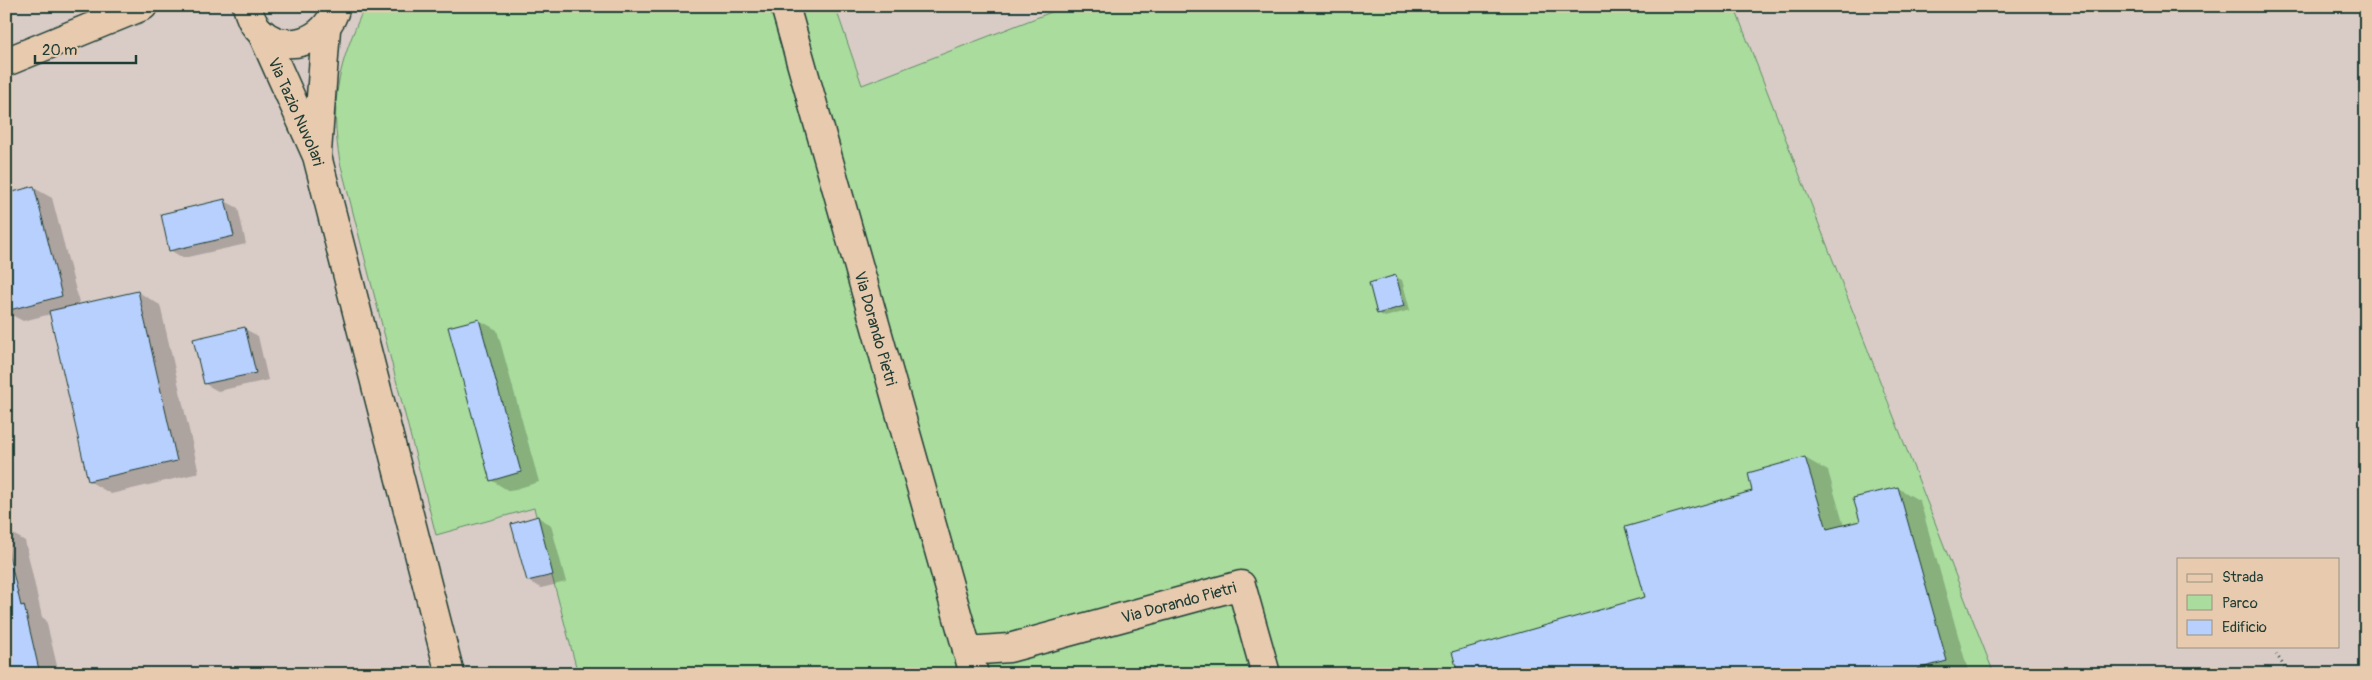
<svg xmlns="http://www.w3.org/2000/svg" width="2372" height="680" viewBox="0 0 2372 680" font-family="Pangolin,sans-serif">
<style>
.green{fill:#a9dc9d;stroke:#648c68}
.shadow{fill:#0003}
.building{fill:#b7d0fe;stroke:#1f3d34}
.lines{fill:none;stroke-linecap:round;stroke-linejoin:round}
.minor-casing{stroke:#1f3d34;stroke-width:31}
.major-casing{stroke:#1f3d34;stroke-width:31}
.path{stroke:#1f3d34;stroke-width:3;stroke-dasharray:1 4;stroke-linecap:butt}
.minor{stroke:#e8cbaf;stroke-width:28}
.major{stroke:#e8cbaf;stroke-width:28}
.labels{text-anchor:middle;stroke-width:4;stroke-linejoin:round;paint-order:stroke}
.street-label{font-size:16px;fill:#1f3d34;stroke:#e8cbaf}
</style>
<rect width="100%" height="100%" fill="#d9ccc7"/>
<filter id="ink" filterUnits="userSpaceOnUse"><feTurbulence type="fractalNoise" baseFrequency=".02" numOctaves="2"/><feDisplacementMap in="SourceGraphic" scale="10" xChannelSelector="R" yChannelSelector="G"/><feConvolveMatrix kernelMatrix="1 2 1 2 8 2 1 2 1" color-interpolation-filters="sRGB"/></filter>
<g filter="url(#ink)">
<path class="green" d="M365 6H835L862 85 1067 6H1734L1994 674H578L534 508 436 535 340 162C329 100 339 63 365 6Z"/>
<g class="shadow">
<path d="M34 188 52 198 80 306 138 292 160 305 199 473 111 494 89 481 51 314 23 321 6 312V195Z"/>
<path d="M225 201 238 208 246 244 183 258 170 250Z"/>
<path d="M1396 277 1402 280 1410 310 1385 317 1378 313Z"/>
<path d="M479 320 497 330 539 482 509 491 491 480Z"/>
<path d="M245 329 258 336 268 380 218 391 205 384Z"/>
<path d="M1805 458 1828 471 1844 526 1861 522 1898 488 1920 501 1969 674H1460L1646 598 1754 492Z"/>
<path d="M538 517 551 525 566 582 541 588 528 581Z"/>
<path d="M6 530 25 541 42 617 46 620 59 674H6Z"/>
</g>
<g class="building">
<path d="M34 186 62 296 6 311V194Z"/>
<path d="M225 199 234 236 169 251 161 214Z"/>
<path d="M1396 275 1404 306 1377 314 1369 283Z"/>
<path d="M138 291 177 461 88 481 49 311Z"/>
<path d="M479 319 521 472 490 481 448 327Z"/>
<path d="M245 327 256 373 204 384 193 339Z"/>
<path d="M1805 457 1827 529 1860 521 1853 498 1898 487 1947 661 1917 669 1918 674H1458L1452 652 1645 597 1625 527 1752 491 1748 473Z"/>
<path d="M538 516 553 575 527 581 511 524Z"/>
<path d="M6 543 21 606 24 605 40 674H6Z"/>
</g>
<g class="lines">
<g class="minor-casing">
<g id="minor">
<path id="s1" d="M785 6 974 674"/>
<path id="s2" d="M262 33 317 156 450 674"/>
<path d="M317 152 326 29"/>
<path id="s3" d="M967 651 1009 648 1241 585 1266 674"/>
</g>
</g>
<g class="major-casing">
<g id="major">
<path d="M247 6C249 14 251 21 257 28 282 57 328 42 336 6"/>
<path d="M6 62 143 6"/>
</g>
</g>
<path class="path" d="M2276 654 2289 674"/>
<use href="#minor" class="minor"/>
<use href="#major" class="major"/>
</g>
</g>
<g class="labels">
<g class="street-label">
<text dy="6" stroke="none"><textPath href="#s2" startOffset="86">Via Tazio Nuvolari</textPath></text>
<text dy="6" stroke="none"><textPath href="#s1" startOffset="335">Via Dorando Pietri</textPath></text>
<text dy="6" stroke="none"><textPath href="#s3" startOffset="218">Via Dorando Pietri</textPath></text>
</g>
</g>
<rect width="2372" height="680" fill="none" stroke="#e8cbaf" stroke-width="25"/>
<rect x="12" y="12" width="2347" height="655" fill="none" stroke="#1f3d34" stroke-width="2" filter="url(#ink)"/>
<rect x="2177" y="558" width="162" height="90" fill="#e8cbaf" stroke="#98927e"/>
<rect x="2187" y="574" width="25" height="8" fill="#e8cbaf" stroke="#98927e"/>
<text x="2222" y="582" font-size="15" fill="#1f3d34">Strada</text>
<rect x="2187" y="595" width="25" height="15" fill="#a9dc9d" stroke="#98927e"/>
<text x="2222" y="608" font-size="15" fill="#1f3d34">Parco</text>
<rect x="2187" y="620" width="25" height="15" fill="#b7d0fe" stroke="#98927e"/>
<text x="2222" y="632" font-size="15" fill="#1f3d34">Edificio</text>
<path d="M35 55v8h101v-8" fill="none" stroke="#1f3d34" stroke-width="2.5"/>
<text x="42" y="55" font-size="15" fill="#1f3d34" stroke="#e8cbaf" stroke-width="4" paint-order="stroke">20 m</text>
</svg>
